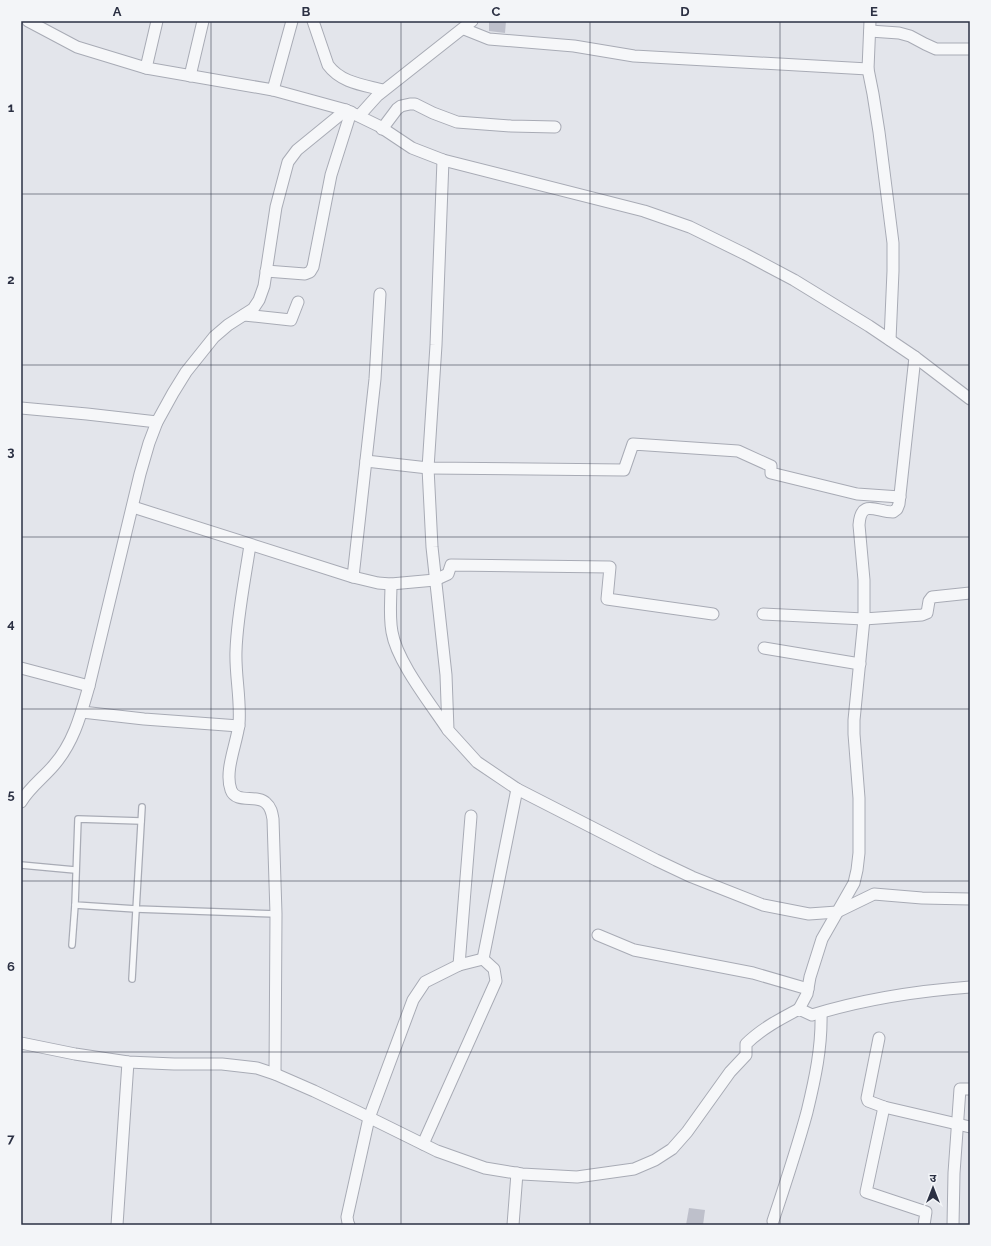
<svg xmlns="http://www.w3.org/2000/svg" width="991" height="1246" viewBox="0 0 991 1246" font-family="Raleway,'Noto Sans Devanagari',sans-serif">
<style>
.building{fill:#bec0cb}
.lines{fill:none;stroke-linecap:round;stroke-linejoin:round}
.service-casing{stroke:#a8abb5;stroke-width:8}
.minor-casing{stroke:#a8abb5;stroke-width:13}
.service{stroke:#f6f7f9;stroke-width:5.5}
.minor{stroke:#f6f7f9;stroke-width:11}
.grid{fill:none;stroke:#2b3043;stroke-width:1;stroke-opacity:0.55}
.neatline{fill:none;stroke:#2b3043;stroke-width:1.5}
.grid-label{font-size:13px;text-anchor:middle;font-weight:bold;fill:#2b3043}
</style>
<rect width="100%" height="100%" fill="#e3e5eb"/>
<g class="building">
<path d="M489 21H506L505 33 489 31Z"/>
<path d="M689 1208 705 1210 703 1225H686Z"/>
</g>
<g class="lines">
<g class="service-casing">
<g id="service">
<path d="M141 821 78 819 75 905 136 909 276 914"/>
<path d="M21 865 75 870"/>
<path d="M72 945 75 905"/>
<path d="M132 979 142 807"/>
</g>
</g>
<g class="minor-casing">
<g id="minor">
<path d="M28 21 77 47 146 68 273 90 346 110 379 126 412 148 443 160 644 211 690 227 745 254 794 280 869 326 915 357 970 399"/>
<path d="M313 21 328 65C341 83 364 85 383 90"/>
<path d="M870 21 868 69 873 94 879 132 893 243V271L890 340"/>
<path d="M464 29 489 39 574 46 634 56 868 69"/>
<path d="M870 31 899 33 910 36 925 44 936 49H970"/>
<path d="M146 68 157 21"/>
<path d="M190 76 203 21"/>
<path d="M273 90 292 21"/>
<path d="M359 116 377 96 472 21"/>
<path d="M382 129 397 109 401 106 410 104H415L433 113 457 122 511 126 555 127"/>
<path d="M443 160 436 345 428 468 432 547 446 675 448 730 477 762 517 789 656 860 692 877 763 905 809 914 837 912 874 894 922 898 970 899"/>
<path d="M266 271 305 274 310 272 313 267 331 175 351 112"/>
<path d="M244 315 291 320 298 302"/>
<path d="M21 408 87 414 157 422"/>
<path d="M366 461 428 468 624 470 633 444 738 451 771 466V473L857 494 900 497"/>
<path d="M133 507 353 577 375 379 380 294"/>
<path d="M250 545C245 579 237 617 236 651 235 675 241 699 239 724 237 743 224 771 231 790 236 804 257 794 266 803 271 807 272 813 273 819L276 914 275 1074"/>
<path d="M353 577 378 583 391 584 435 580 448 574 451 565 610 567 607 599 713 614"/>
<path d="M391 584C391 600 389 616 392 632 397 662 431 704 448 730"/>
<path d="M763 614 864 619 922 615 927 613 929 601 932 597 970 593"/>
<path d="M764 648 860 664"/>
<path d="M21 668 89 686"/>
<path d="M82 712 144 719 239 726"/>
<path d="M21 802C29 788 44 777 54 765 74 742 81 714 89 686L140 474 149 443 157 422 173 393 186 372 214 337 228 325 253 309 259 300 264 286 276 207 288 162 297 150 346 110"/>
<path d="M598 935 634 950 753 973 808 989"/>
<path d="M483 959 517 789"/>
<path d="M459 965 471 816"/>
<path d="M799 1009 807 994 810 977 822 939 854 883 857 870 859 853V798L854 734V720L864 619V580L859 525C861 498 876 512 893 512L897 509 899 504 915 357"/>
<path d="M879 1038 867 1098 868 1101 884 1107 970 1127"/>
<path d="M21 1043 75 1054 128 1062 174 1064H222L257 1068 275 1074 314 1091 358 1112 437 1151 485 1168 522 1174 577 1177 634 1169 655 1160 672 1149 687 1132 730 1072 746 1055V1044C761 1029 780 1019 799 1009L812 1015C864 999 916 991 970 987"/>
<path d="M884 1107 866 1192 926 1212 924 1225"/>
<path d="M423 1144 496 981 494 969 483 959"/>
<path d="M773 1221C785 1185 797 1149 807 1112 815 1079 822 1047 821 1013"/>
<path d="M117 1225 128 1062"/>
<path d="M349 1225 348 1223 347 1217 369 1118 413 1000 425 982 459 965 483 959"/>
<path d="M513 1225 517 1173"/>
<path d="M953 1225 954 1173 960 1089H970"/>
</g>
</g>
<use href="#service" class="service"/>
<use href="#minor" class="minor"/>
</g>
<path class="grid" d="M211 21V1225M401 21V1225M590 21V1225M780 21V1225M21 194H970M21 365H970M21 537H970M21 709H970M21 881H970M21 1052H970"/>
<rect width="991" height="1246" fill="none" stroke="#f3f5f8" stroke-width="44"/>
<g transform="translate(933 1188)" stroke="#f3f5f8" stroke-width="3" paint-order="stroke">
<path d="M0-3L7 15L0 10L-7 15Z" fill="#2b3043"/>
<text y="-6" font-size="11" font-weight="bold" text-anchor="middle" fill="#2b3043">उ</text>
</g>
<rect x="22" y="22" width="947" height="1202" class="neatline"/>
<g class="grid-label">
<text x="117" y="16">A</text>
<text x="306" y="16">B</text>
<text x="496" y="16">C</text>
<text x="685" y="16">D</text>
<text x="874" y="16">E</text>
<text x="11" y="112">1</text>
<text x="11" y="284">2</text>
<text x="11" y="456">3</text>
<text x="11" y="628">4</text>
<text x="11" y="799">5</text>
<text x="11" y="971">6</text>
<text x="11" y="1143">7</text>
</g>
</svg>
